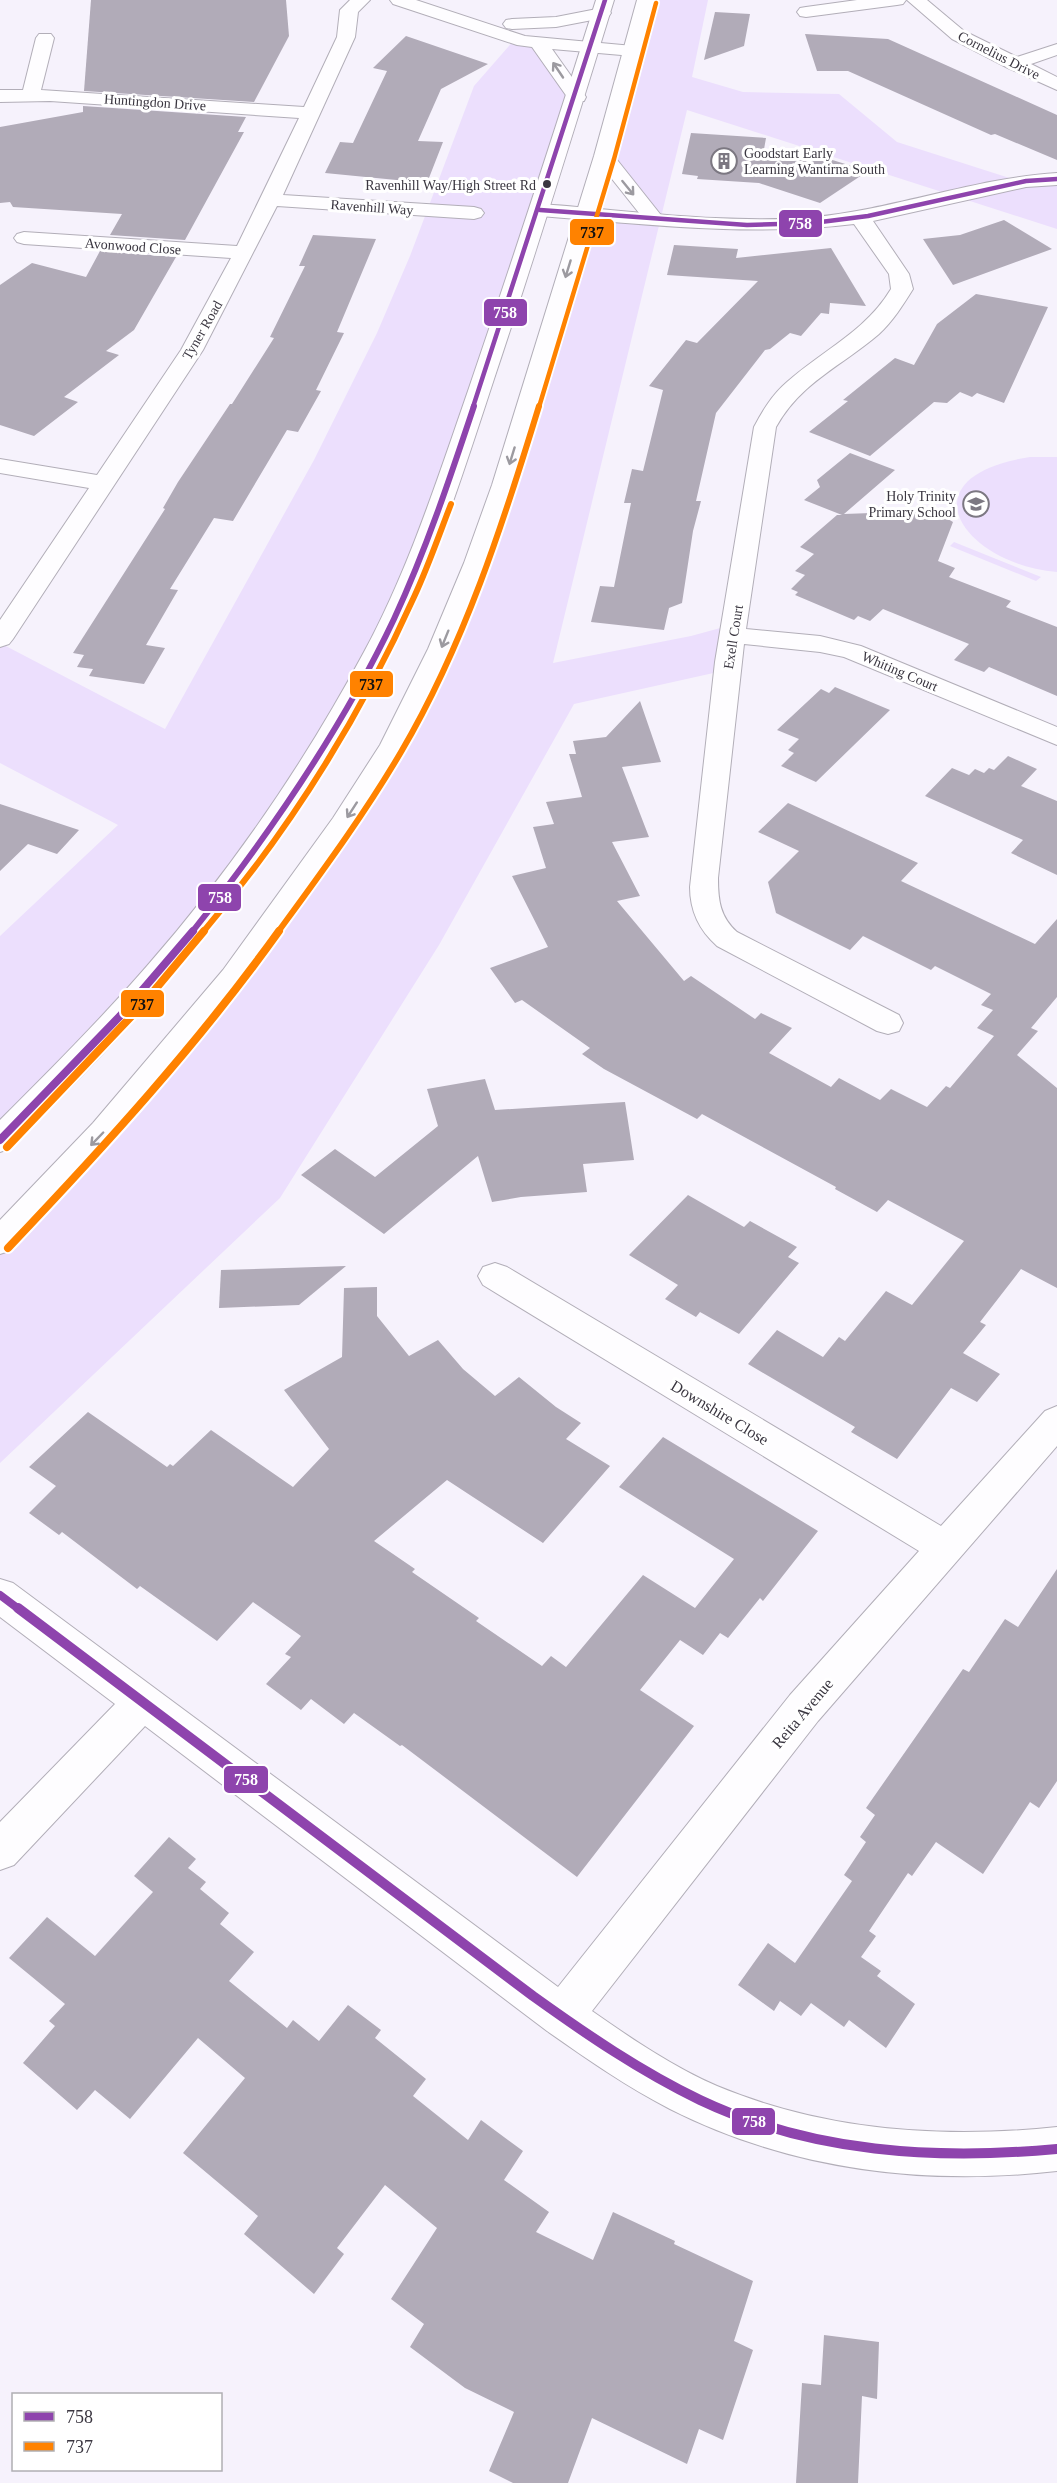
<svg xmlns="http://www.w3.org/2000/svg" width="1057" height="2483" viewBox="0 0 1057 2483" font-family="Georgia,serif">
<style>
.green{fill:#ecdffd}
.building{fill:#b1abb8}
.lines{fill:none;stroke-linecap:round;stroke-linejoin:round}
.street-casing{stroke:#b2aeb8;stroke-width:2}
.secondary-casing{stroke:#b2aeb8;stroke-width:2}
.primary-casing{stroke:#b2aeb8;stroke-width:2}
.street{fill:#fefdff;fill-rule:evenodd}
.secondary{fill:#fefdff;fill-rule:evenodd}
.primary{fill:#fefdff;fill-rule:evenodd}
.bus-1-far3-casing{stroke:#fff;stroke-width:8}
.bus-1-far2-casing{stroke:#fff;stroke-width:10}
.bus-1-far1-casing{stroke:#fff;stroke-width:12}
.bus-1-casing{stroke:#fff;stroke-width:14}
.bus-2-far2-casing{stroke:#fff;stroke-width:8}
.bus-2-far1-casing{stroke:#fff;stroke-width:10}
.bus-2-casing{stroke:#fff;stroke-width:12}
.bus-1-far3{stroke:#8e44ad;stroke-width:4.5}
.bus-1-far2{stroke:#8e44ad;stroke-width:6}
.bus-1-far1{stroke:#8e44ad;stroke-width:8}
.bus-1{stroke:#8e44ad;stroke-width:10}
.bus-2-far2{stroke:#ff8200;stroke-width:4.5}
.bus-2-far1{stroke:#ff8200;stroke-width:6}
.bus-2{stroke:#ff8200;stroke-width:8}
.oneway{stroke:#9c9aa0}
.bus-dot{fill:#3a3640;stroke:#fff;stroke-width:2}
.labels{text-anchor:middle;stroke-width:6;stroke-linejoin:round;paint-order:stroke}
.far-street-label{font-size:14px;fill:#3a3640;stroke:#fff}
.far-poi-label{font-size:14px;fill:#3a3640;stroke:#fff;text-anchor:start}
.bus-label{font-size:14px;fill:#3a3640;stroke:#fff;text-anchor:end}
.street-label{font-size:16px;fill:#3a3640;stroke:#fff}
.line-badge{stroke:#fff;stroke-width:2}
.badge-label{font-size:16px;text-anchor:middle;font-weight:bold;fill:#fff}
.pale-badge-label{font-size:16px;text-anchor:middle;font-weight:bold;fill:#111}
</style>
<rect width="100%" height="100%" fill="#f6f2fc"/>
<g class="green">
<path d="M646 0H708L692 77 743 92 839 94 897 142 1022 182 1057 179V229L687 110 553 663 691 636 735 624 727 670 574 704 439 945 280 1198 0 1463V1241L268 932 441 649 585 213 653 219 604 156Z"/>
<path d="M515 39 539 44 577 97 424 549 251 855 0 1140V936L118 825 0 763V643L165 729 314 460 377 333 410 256 474 86Z"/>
<path d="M1030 457H1057V572C964 564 901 477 1030 457Z"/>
<path d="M954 542 1041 577 1036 581 950 546Z"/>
</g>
<g class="building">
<path d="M91 0H286L289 36 254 102 84 91Z"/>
<path d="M715 12 750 14 744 46 704 60Z"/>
<path d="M805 34 888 39 1057 115V160L995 134 991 135 848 71H817Z"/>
<path d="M406 36 488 64 441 89 418 141 443 142 427 183 325 173 340 142 353 143 387 71 373 68Z"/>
<path d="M83 106 246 117 238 132H244L185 240 110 235 122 214 13 207 10 202 0 203V127L83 112Z"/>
<path d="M691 133 766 138 763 155 806 158 813 154 868 171 820 203 759 183 697 179 698 176 682 174Z"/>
<path d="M1004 220 1052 249 953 285 923 239 960 235Z"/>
<path d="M313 235 376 239 337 332 344 333 316 390 321 391 298 432 287 430 233 521 214 518 170 589 178 590 146 645 165 648 144 684 89 676 93 669 77 667 84 655 73 653 165 509 163 508 178 482 230 404H232L274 338 270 337 305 266H299Z"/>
<path d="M674 245 738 249 736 258 831 248 866 306 830 303 829 314 821 313 801 336 790 333 770 349 765 350 716 413 696 501H701L693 531 682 603 669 608 664 630 591 622 600 586 614 587 631 503H624L632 469 643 471 663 390 649 386 686 340 697 343 758 281 667 275Z"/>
<path d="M100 251 176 257 134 330 106 351 119 355 64 397 78 402 34 436 0 425V285L32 263 86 277Z"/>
<path d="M976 294 1048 307 1004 403 977 393 972 397 960 392 947 403 934 402 870 456 809 432 848 401 843 400 895 358 914 365 937 324Z"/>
<path d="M850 453 895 470 844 514 927 511 941 515 953 522 938 561 955 568 949 577 1011 601 1006 607 1057 627V696L989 667 984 672 954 660 969 644 883 609 870 621 858 616 854 620 795 595 798 592 791 589 805 575 795 571 814 554 800 547 837 515H842L804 500 820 487 817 480Z"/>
<path d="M835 687 890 710 816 782 781 766 794 753 788 750 799 739 777 730 821 689 829 693Z"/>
<path d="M640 701 661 762 622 767 649 837 612 842 640 896 617 901 684 981 691 976 755 1019 761 1013 792 1028 769 1053 831 1087 839 1078 880 1100 891 1089 927 1107 946 1086 950 1088 994 1036 977 1028 993 1010 981 1005 991 994 935 966 931 970 863 936 850 950 776 913 768 882 799 851 758 832 788 803 918 863 901 881 1035 944 1057 919V997L1031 1028 1038 1031 1017 1055 1057 1088V1288L1021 1269 980 1322 986 1325 963 1353 1000 1374 977 1402 951 1388 897 1459 851 1432 855 1427 748 1364 777 1330 823 1357 839 1337 845 1341 886 1291 912 1305 964 1241 888 1200 877 1212 835 1189 836 1187 702 1114 697 1119 604 1069 582 1054 590 1048 522 1000 515 1003 490 968 548 947 512 876 546 868 533 827 554 824 546 802 582 797 569 754H576L573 741 606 737Z"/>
<path d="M1008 756 1037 769 1021 786 1057 801V875L1011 853 1023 840 925 796 952 768 969 775 975 769 984 773 989 768 994 770Z"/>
<path d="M0 804 79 830 57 854 28 844 0 871Z"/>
<path d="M485 1079 495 1110 625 1102 634 1160 583 1164 587 1192 521 1197 492 1202 478 1156 384 1234 301 1175 335 1149 375 1177 438 1126 427 1089Z"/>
<path d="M688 1195 744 1227 750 1221 797 1247 788 1257 799 1263 739 1334 700 1312 696 1317 665 1299 678 1285 629 1255Z"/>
<path d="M346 1266 299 1305 219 1308 221 1270Z"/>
<path d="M377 1287V1316L409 1356 438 1340 463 1369 495 1396 519 1377 556 1407 581 1423 566 1439 610 1466 543 1543 447 1480 374 1541 415 1569 412 1572 479 1618 476 1621 542 1666 551 1656 566 1667 643 1575 695 1608 734 1559 619 1487 663 1437 818 1531 763 1601 760 1598 728 1638 720 1633 703 1655 680 1640 640 1690 694 1726 577 1877 402 1745 400 1746 354 1713 344 1724 311 1699 301 1710 266 1684 291 1657 285 1654 301 1636 253 1602 217 1641 140 1586 137 1589 62 1532 59 1535 29 1513 56 1486 29 1467 88 1412 167 1467 170 1464 173 1466 211 1430 293 1487 329 1449 284 1390 342 1357 344 1288Z"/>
<path d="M1057 1569V1781L1039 1808 1030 1802 983 1874 936 1842 912 1876 908 1873 869 1931 876 1936 861 1957 881 1971 877 1976 915 2004 886 2048 849 2020 844 2027 811 2003 801 2016 780 2001 774 2011 738 1985 768 1943 795 1963 852 1881 844 1875 866 1842 860 1837 875 1815 866 1808 963 1669 969 1672 1005 1619 1018 1627Z"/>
<path d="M169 1837 196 1859 188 1868 206 1882 200 1889 229 1913 220 1924 254 1952 229 1981 287 2028 293 2020 319 2041 348 2005 381 2030 375 2038 426 2079 413 2096 468 2140 481 2120 523 2151 504 2180 549 2212 536 2232 593 2260 613 2212 675 2241 674 2244 753 2281 734 2341 753 2350 723 2440 699 2429 687 2464 592 2418 568 2483H513L489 2471 514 2412 465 2388 410 2347 424 2324 391 2299 437 2228 385 2185 337 2248 344 2254 314 2294 244 2234 258 2216 183 2153 245 2078 198 2038 130 2119 95 2090 77 2110 23 2063 55 2026 49 2021 65 2004 9 1958 47 1917 95 1956 153 1892 134 1876Z"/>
<path d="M824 2335 879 2342 877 2399 862 2396 858 2483H796L802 2383 821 2385Z"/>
</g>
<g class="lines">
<g class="street-casing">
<g id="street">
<path d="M350 0H370L358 12 355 37 283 195 474 207 481 209 484 213 481 217 474 219 277 206 203 350 13 639 9 644 0 647V620L89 488 0 473V459L97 475 181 350 231 258 24 244 17 242 14 238 17 234 24 232 237 246 299 118 50 101 0 102V90H23L36 38 39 34H51L54 38 41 90 304 107 337 37 340 10Z"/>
<path d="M857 0H906L903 4 897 5 806 17 800 16 797 12 800 8 806 7Z"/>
<path d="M907 0H927L964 31 1017 57 1057 44V55L1031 64 1057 77V90L1008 68 952 39Z"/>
<path d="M1057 173V185L1026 187 873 221 909 274 913 289C903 305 893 321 879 334 842 366 801 382 776 427L746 629 820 636 861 646 1057 727V745L844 657 820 652 744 644 718 878C718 900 720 917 737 932L899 1015 903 1023 899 1031 888 1034 877 1031 717 946C699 930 690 911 690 887L715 662 754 427C763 410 772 395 787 382 823 350 866 331 891 289L889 274 854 224C750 237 645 224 540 216L533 214 530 210 533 206 540 204C628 210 727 225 814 217 896 209 975 178 1057 173Z"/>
<path d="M495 1263 507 1267 941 1526 1045 1411 1057 1406V1446L818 1721 592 2011C632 2039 673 2067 717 2086 825 2131 942 2139 1057 2127V2171C924 2186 791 2170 670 2109 627 2087 587 2059 547 2031L145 1726 14 1865 0 1870V1822L115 1704 0 1617V1579L13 1583 558 1987 790 1695 919 1551 483 1285 478 1276 483 1267Z"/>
</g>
</g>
<g class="secondary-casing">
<g id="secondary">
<path d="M390 0H416L525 36 633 46 639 47 642 51 639 55 633 56 552 49 586 97 584 101H570L532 47 517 45 393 4Z"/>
<path d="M602 8 608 9 611 13 608 17 556 27 512 29 506 28 503 24 506 20 512 19 556 17Z"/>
</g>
</g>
<g class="primary-casing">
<g id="primary">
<path d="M596 0H614C575 127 536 253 494 379 464 470 435 564 391 650 331 768 254 878 169 979 120 1038 65 1093 11 1148L0 1152V1120C50 1070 101 1019 147 966 231 870 304 764 364 652 409 569 438 477 469 388 513 259 555 130 596 0Z"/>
<path d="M637 0H655L614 156 664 219 661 223H647L608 174 516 485 488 563 454 649 406 745 353 830 243 984 115 1139 12 1250 0 1254V1220L93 1123 223 970 333 818 380 745 428 649 464 563 492 485 594 156Z"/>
</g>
</g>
<use href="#street" class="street"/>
<use href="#secondary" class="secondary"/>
<use href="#primary" class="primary"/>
<g class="bus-1-far3-casing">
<g id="bus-1-far3">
<path d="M540 210 747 225 813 223 868 216 1026 181 1057 179"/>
<path d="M473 407 605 0"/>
</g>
</g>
<g class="bus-1-far2-casing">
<path id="bus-1-far2" d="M192 932C269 835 341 731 394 619 426 550 450 478 474 406"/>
</g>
<g class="bus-1-far1-casing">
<g id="bus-1-far1">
<path d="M0 1140 120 1016 193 931"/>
<path d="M0 1595 20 1610"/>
</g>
</g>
<g class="bus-1-casing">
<path id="bus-1" d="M18 1608 533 1996C586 2034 640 2071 700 2100 812 2153 935 2160 1057 2149"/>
</g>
<g class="bus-2-far2-casing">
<path id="bus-2-far2" d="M539 407 614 159 656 3"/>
</g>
<g class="bus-2-far1-casing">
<g id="bus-2-far1">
<path d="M203 932C288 832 360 717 414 597 428 567 439 535 451 504"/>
<path d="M278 932C321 873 364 815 401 752 464 645 503 524 539 406"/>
</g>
</g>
<g class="bus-2-casing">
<g id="bus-2">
<path d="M7 1147 143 1004 204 931"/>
<path d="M8 1248C104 1147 198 1044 279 931"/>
</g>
</g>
<use href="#bus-1-far3" class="bus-1-far3"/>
<use href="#bus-1-far2" class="bus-1-far2"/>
<use href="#bus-1-far1" class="bus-1-far1"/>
<use href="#bus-1" class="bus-1"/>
<use href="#bus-2-far2" class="bus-2-far2"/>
<use href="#bus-2-far1" class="bus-2-far1"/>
<use href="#bus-2" class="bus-2"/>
</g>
<defs><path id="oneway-shaft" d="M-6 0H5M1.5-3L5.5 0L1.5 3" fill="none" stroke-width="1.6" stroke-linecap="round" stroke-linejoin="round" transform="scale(1.5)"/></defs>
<g class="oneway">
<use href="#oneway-shaft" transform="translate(558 70) rotate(-124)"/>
<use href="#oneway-shaft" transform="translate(628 188) rotate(51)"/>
<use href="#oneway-shaft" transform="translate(568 269) rotate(107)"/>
<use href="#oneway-shaft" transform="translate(512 456) rotate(107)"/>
<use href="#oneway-shaft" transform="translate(445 639) rotate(112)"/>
<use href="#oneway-shaft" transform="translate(352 810) rotate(123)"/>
<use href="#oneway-shaft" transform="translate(97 1139) rotate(134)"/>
</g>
<defs>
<g id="building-ring" transform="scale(1.35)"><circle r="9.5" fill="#fff" stroke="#7c7882" stroke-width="1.5"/><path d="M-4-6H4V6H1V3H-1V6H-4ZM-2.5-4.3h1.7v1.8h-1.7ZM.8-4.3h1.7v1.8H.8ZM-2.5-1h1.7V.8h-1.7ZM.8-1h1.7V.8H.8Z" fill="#7c7882"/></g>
<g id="school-ring" transform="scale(1.35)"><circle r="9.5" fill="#fff" stroke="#7c7882" stroke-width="1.5"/><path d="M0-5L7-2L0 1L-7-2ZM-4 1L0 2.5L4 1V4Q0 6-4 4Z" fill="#7c7882"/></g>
</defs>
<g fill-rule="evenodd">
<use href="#building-ring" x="724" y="161"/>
<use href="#school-ring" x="976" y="504"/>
</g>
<circle class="bus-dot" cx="547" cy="184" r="5"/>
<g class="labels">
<g class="far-street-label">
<text transform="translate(999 55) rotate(27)" y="5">Cornelius Drive</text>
<text transform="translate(155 102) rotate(4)" y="5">Huntingdon Drive</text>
<text transform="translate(372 207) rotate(4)" y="5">Ravenhill Way</text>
<text transform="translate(133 246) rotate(4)" y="5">Avonwood Close</text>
<text transform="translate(202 330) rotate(-60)" y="5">Tyner Road</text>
<text transform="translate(733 637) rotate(-81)" y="5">Exell Court</text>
<text transform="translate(900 671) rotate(23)" y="5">Whiting Court</text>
</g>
<g class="far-poi-label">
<text x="744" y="158">Goodstart Early<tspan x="744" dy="16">Learning Wantirna South</tspan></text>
<text x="956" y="501" text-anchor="end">Holy Trinity<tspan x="956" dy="16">Primary School</tspan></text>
</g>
<g class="bus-label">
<text x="536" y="190">Ravenhill Way/High Street Rd</text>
</g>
<g class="street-label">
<text transform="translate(720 1412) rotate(31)" y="6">Downshire Close</text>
<text transform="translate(802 1713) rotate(-50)" y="6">Reita Avenue</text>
</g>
</g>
<g class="line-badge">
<rect x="778" y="209" width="45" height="29" rx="6" fill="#8e44ad"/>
<rect x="569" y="218" width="46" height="28" rx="6" fill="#ff8200"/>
<rect x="483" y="298" width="45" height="29" rx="6" fill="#8e44ad"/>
<rect x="349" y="670" width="45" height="28" rx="6" fill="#ff8200"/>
<rect x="197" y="883" width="45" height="29" rx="6" fill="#8e44ad"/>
<rect x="120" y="989" width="45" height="29" rx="6" fill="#ff8200"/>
<rect x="223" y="1765" width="46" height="29" rx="6" fill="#8e44ad"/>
<rect x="731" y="2107" width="45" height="29" rx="6" fill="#8e44ad"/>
</g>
<g class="badge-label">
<text x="800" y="229">758</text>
<text x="505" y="318">758</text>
<text x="220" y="903">758</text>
<text x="246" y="1785">758</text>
<text x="754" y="2127">758</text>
</g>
<g class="pale-badge-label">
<text x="592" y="238">737</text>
<text x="371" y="690">737</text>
<text x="142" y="1010">737</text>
</g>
<rect x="12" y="2393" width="210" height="78" fill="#ffffff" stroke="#b0afb3" stroke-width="1.5"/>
<rect x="24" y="2412" width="30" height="9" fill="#8e44ad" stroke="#b0afb3" stroke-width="1.5"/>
<text x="66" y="2423" font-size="18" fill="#3a3640">758</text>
<rect x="24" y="2442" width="30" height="9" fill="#ff8200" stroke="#b0afb3" stroke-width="1.5"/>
<text x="66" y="2453" font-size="18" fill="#3a3640">737</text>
</svg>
